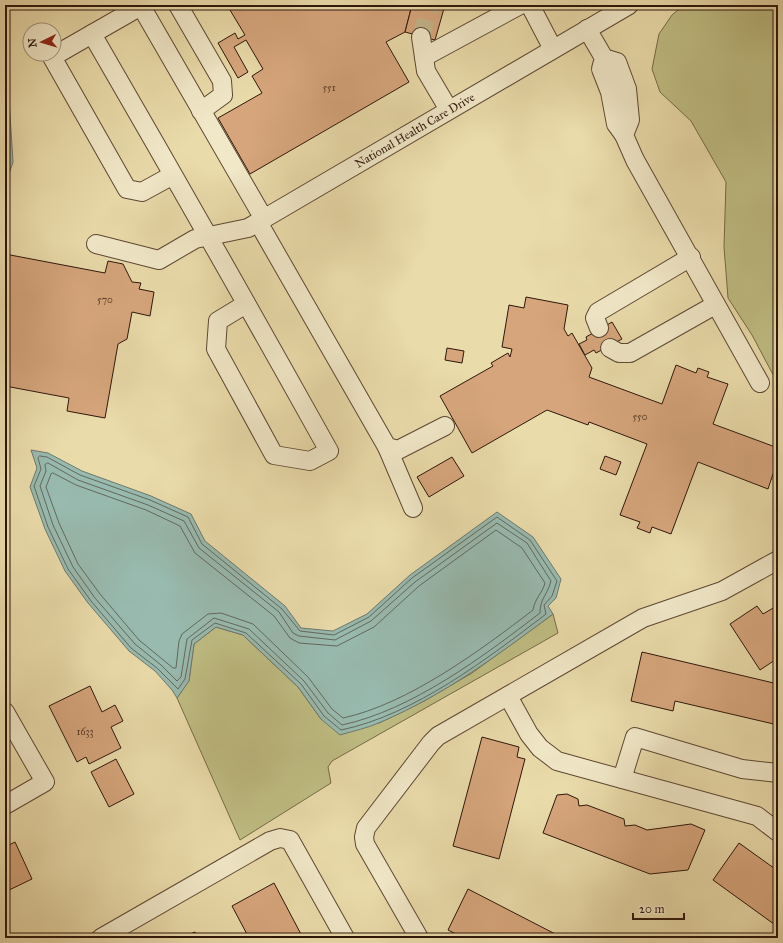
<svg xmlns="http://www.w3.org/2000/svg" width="783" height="943" viewBox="0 0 783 943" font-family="'IM FELL Great Primer',serif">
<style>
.green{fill:#bfbd83;stroke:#766a47}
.water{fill:#98baaf;stroke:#6e786d}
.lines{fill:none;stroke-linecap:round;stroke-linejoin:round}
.shore{stroke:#63685d;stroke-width:1}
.building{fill:#d6a57c;stroke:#2e160b}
.minor-tunnel{stroke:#c4b48a;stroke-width:18;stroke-dasharray:18 9;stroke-linecap:butt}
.minor-casing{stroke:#5d4733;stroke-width:20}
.minor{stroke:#f1e8c8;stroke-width:18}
.labels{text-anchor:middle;stroke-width:3;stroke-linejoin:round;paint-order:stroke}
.number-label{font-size:10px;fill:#583a27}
.street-label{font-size:12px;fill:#2e160b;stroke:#f1e8c8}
</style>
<rect width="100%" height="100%" fill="#eadbaa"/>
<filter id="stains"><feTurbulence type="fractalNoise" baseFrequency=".005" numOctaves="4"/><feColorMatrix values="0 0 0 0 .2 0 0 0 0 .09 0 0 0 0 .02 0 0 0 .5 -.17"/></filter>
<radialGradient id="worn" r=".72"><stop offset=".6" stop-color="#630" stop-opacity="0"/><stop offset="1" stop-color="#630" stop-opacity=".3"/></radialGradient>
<g class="green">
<path d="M684 5H778V384L752 335 728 298 724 247 726 182 691 121 660 92 652 69 659 34 672 15Z"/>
<path d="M553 614 558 633 332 761 328 767 331 783 240 840 177 698 189 680 194 644 216 627 243 635 298 687 321 719 379 723 426 700 472 673Z"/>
</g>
<g class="water">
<path d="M5 37 13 162 5 186Z"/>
<path d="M31 450 48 453 82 471 151 496 191 514 205 541 285 606 301 628 333 631 367 614 410 575 497 512 533 537 561 579 556 598 548 606 553 614C498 655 444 695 381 722 368 728 353 731 340 735L321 719 298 687 243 635 216 627 194 644 189 681 177 698 172 690 155 671 129 651 88 603 65 571 45 529 30 487 37 468Z"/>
</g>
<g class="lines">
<g class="shore">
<path d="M5 91 9 161 5 173"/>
<path d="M40 456 47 457 80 475 150 500 188 517 202 544 282 609 300 631 334 635 369 617 412 578 497 517 530 540 557 581 552 596 544 605 546 614C487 659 414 715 341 730L324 716 301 684 246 633 215 623 192 640 185 679 178 689 157 668 131 648 91 601 68 569 48 527 34 486 41 469 38 458Z"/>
<path d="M48 463 78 480 148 505 184 521 199 548 279 612 293 633 299 636 335 640 371 621 415 582 497 523 527 543 551 581C547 596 540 598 540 613 484 656 412 710 342 725L328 713 304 681 249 629 214 618 187 639 181 677 177 681 161 665 135 644 95 598 73 567 53 525 40 486 46 471 45 465Z"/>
<path d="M53 473 76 485 146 510 180 526 195 553 274 616 290 638 299 643 337 646 374 627 419 586 496 530 522 548 545 583C542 594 535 598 533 610 481 650 408 704 343 718L332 709 308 677 253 624 221 613 208 614 182 634 179 641 176 668H173L139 640 100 594 78 564 59 523 46 487 51 474Z"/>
</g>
</g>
<g class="building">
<path d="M227 5H412L405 32 386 42 409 82 250 174 218 118 262 93 252 76 263 69 246 40 234 47 248 72 238 78 218 43 235 33 238 39 245 35Z"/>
<path d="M412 5H445L435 40 405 32Z"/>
<path d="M5 254 105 273 108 261 123 264 132 282 141 283 139 289 154 292 150 316 132 312 127 339 118 344 105 418 67 411 69 398 5 386Z"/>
<path d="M526 297 568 305 564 329 568 336 572 333 592 368 589 377 662 404 676 365 696 373 698 368 709 372 707 377 728 384 713 424 778 448V476L773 474 768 489 698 462 671 534 652 527 650 533 637 528 640 522 620 515 647 444 589 422 588 425 547 410 472 453 440 396 493 366 491 363 508 353 510 357 512 349 502 347 509 305 524 308Z"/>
<path d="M612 322 622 339 596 353 594 350 585 355 579 344 587 340 586 337Z"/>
<path d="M447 348 464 351 462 363 445 360Z"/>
<path d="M605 456 621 462 616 475 600 469Z"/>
<path d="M452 457 464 476 429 497 417 477Z"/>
<path d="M757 606 763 614 775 607 776 610 778 609V658L760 670 730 624Z"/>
<path d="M642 652 778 684V725L675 701 673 711 631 701Z"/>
<path d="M90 686 102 712 115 705 123 721 111 727 121 748 89 764 86 757 77 762 49 706Z"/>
<path d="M482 737 519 747 517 757 525 759 499 859 453 846Z"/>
<path d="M116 759 134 794 109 807 91 772Z"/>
<path d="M567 794 578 799 579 806 587 805 624 819 625 826 635 825 647 830 691 824 705 830 688 870 650 874 543 833 557 795Z"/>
<path d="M15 842 32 879 5 892V847Z"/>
<path d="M739 843 778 871 775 876 778 879V927L713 880Z"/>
<path d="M274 883 303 938H249L232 906Z"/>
<path d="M468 889 563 938H464L448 930Z"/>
<path d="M195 932 198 938H181Z"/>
</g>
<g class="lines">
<path class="minor-tunnel" d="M421 37 430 5"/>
<g class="minor-casing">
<g id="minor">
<path d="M143 5 141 6 264 219"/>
<path d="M178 5 222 81 223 95 201 111"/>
<path d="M530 5 553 49"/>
<path d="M587 29 604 58 617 62 627 89 630 120 624 135 616 124 610 92 601 69 604 58"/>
<path d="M92 34 141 6"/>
<path d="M421 37 426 71 449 110"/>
<path d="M424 57 520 5"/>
<path d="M624 135 635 160 760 383"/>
<path d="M173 175 142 192 127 189 52 57 92 34C172 172 251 311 329 451L310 461 274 455 216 349 218 321 246 304"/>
<path d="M258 222 387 447 398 450 445 426"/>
<path id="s1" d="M96 244 159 260 195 239 248 228 629 5"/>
<path d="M599 328 595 318 598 312 691 257"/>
<path d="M610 348 619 353H630L715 305"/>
<path d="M387 447 413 508"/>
<path d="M508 696 529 734 540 748 557 761 757 816 778 832"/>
<path d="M5 712 45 782 5 805"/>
<path d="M622 779 635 737 742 769 778 773"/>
<path d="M101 938 270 841 280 838 290 840 345 938"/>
<path d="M419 938 365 844 364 837 366 828 431 743 438 736 643 618 722 591 778 560"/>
</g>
</g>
<use href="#minor" class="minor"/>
</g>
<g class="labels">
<g class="number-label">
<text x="329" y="91">551</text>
<text x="105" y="303">570</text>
<text x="640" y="420">550</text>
<text x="85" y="735">1633</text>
</g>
<g class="street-label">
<text dy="4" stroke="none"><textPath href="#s1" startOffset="354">National Health Care Drive</textPath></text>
</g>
</g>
<rect width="783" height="943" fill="none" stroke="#eadbaa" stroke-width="20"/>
<rect x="6" y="6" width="771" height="931" fill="none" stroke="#2e160b" stroke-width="2"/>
<rect x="10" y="10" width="763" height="923" fill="none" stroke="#2e160b"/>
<g transform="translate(42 42) rotate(265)"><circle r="19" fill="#f1e8c8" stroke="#a3947c"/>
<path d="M0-3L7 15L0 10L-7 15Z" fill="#8f2418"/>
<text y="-6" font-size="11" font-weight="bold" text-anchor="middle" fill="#2e160b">N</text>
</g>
<path d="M633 913v6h51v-6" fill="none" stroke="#2e160b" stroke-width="2"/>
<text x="639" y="913" font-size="12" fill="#2e160b" stroke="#f1e8c8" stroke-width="3" paint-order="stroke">20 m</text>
<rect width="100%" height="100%" filter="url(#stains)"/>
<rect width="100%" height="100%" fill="url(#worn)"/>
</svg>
